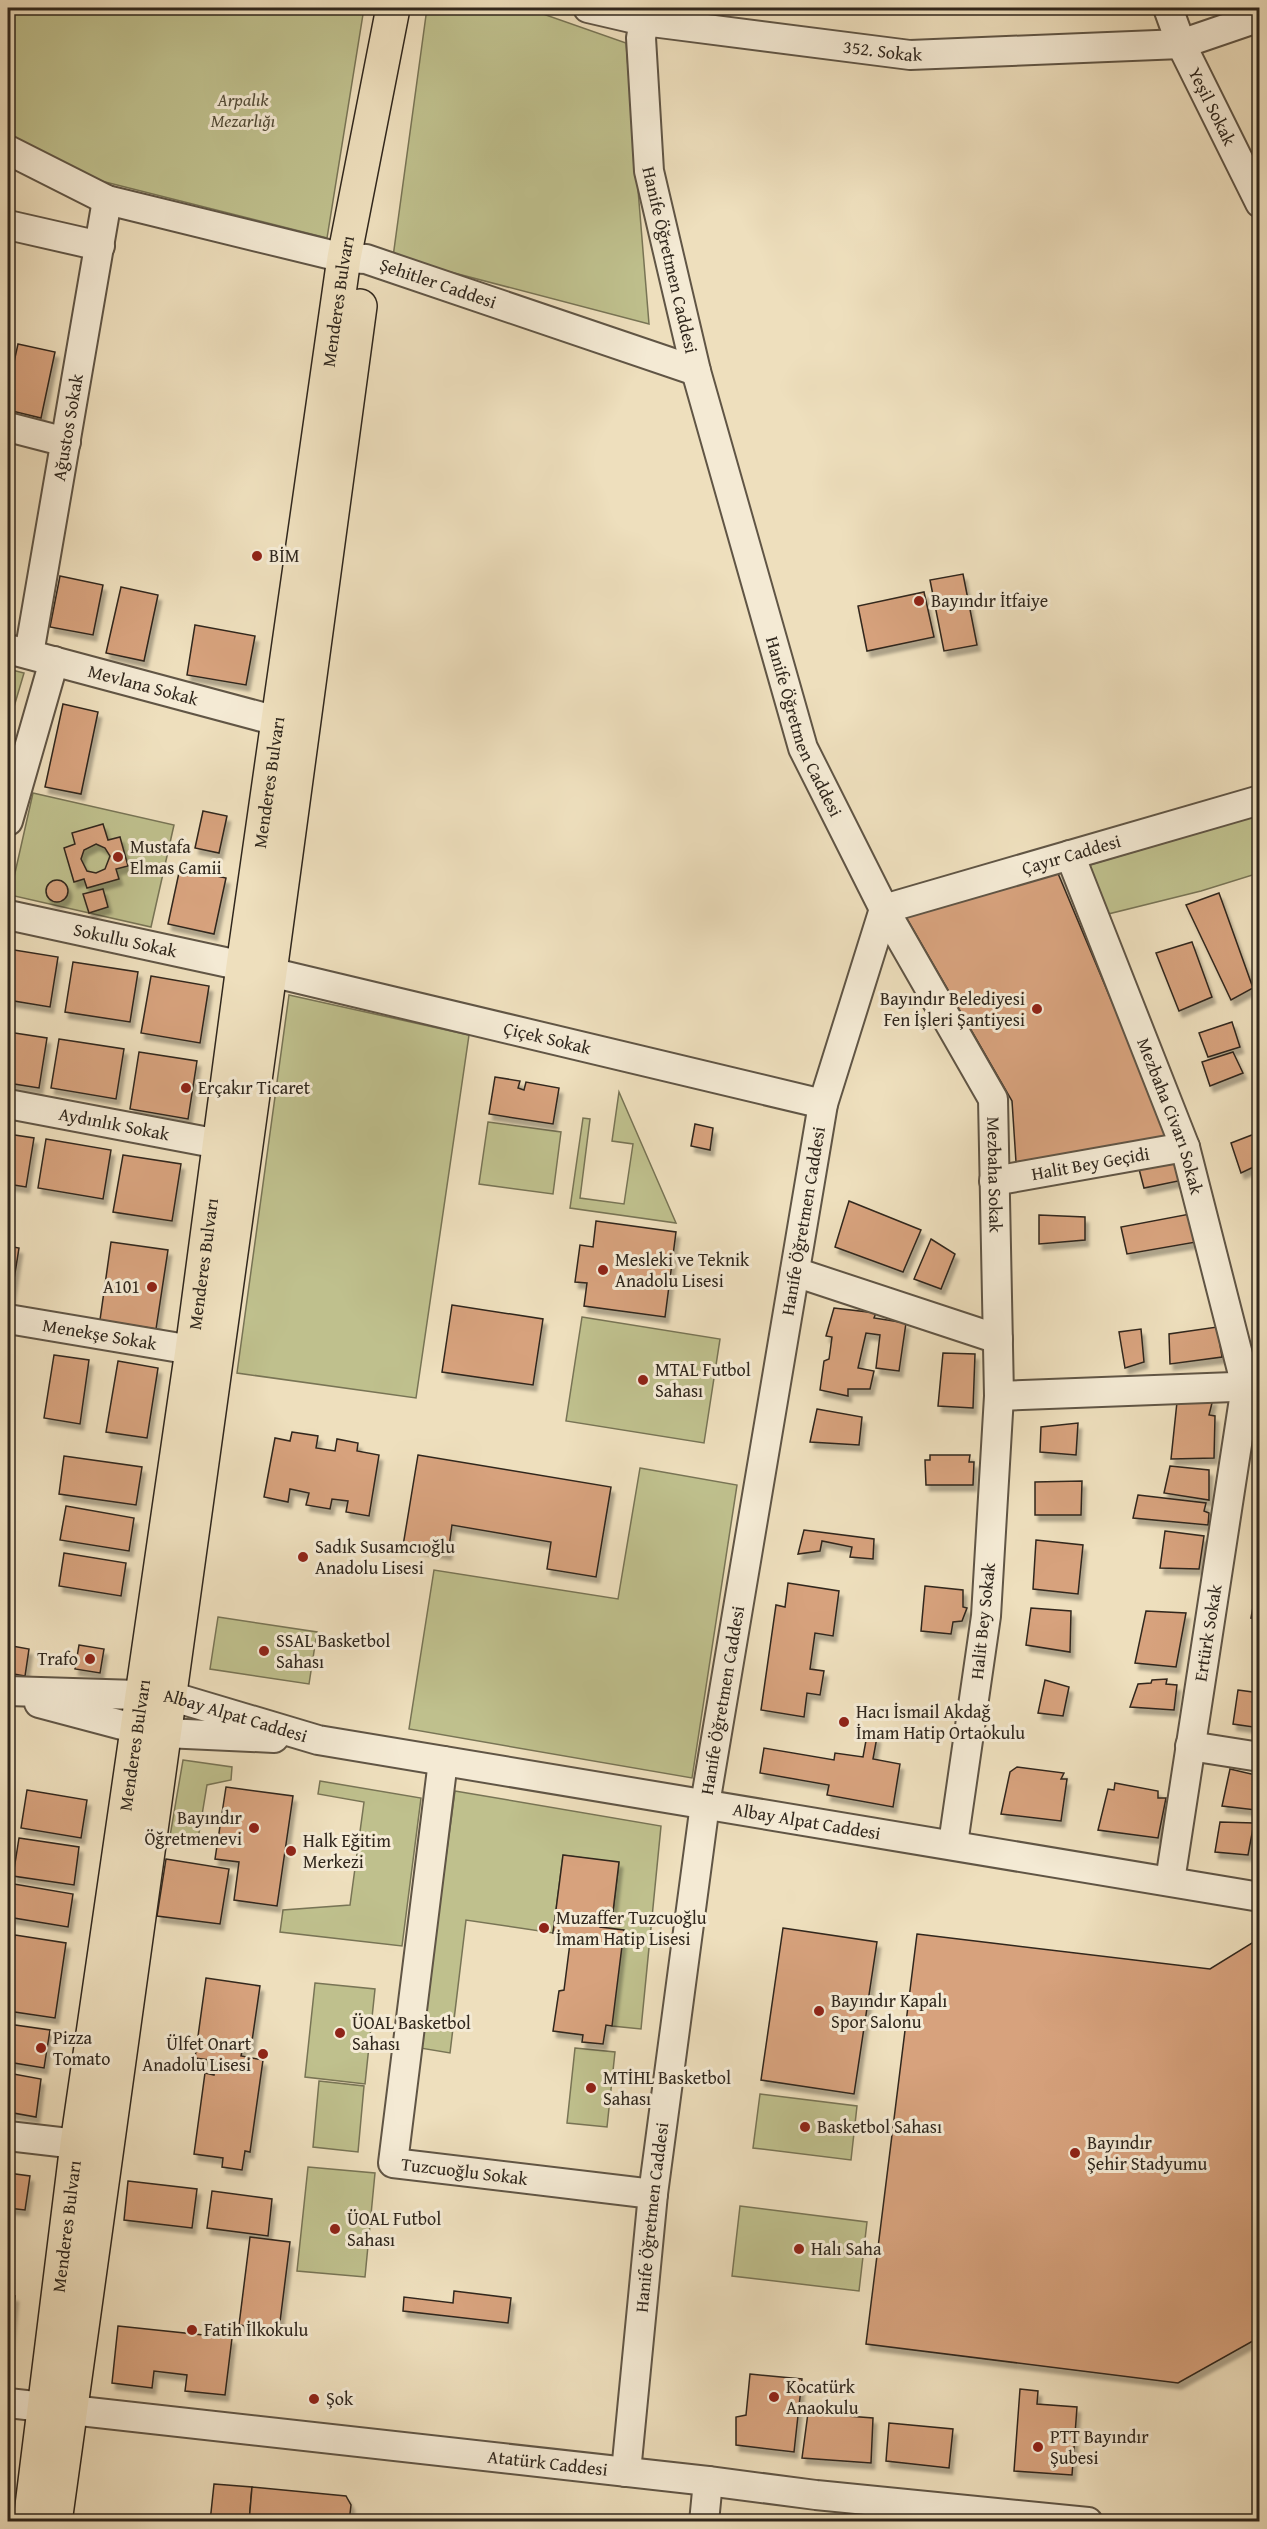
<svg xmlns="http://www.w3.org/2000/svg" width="1267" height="2529" viewBox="0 0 1267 2529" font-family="'Gentium Book Plus',serif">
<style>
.green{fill:#bfc08d;stroke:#787455;stroke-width:1.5}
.building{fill:#d7a27d;stroke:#30271d;stroke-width:1.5;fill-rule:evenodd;filter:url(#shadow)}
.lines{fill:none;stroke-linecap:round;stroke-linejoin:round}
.minor-casing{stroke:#605545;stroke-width:32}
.major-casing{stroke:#30271d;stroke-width:36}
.minor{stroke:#f4ead4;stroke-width:28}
.major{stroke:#eedfbd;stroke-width:33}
.poi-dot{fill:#8f2418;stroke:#f4ead4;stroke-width:2}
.labels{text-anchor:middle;stroke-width:6;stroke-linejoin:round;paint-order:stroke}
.street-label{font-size:18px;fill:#30271d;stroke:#f4ead4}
.park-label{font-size:18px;font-style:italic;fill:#544d39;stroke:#f4ead4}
.poi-label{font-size:18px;fill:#30271d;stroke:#f4ead4;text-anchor:start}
</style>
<defs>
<filter id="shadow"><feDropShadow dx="3.5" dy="6" stdDeviation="1.5" flood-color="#0004"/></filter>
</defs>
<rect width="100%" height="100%" fill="#eedfbd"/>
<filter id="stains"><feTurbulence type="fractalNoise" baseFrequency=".00333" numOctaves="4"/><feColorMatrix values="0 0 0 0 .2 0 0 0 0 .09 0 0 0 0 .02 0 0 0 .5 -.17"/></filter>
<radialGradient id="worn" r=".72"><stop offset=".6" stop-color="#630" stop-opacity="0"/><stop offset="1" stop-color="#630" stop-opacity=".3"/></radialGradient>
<g class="green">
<path d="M8 8H364L327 238 14 159 8 153Z"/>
<path d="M427 8H526L626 43 649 324 393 257Z"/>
<path d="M8 669 24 673 8 727Z"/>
<path d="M33 793 174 825 151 927 10 895Z"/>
<path d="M1259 815V873L1201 891 1104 915 1086 866Z"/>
<path d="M289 995 469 1035 416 1398 237 1373Z"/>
<path d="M619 1092 676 1223 570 1208 583 1118 590 1119 580 1198 624 1204 633 1144 612 1141Z"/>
<path d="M488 1122 561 1132 553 1194 479 1184Z"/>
<path d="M582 1317 720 1339 704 1443 566 1421Z"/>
<path d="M640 1468 737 1485 692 1778 409 1729 434 1570 618 1599Z"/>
<path d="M218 1617 317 1632 309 1684 210 1669Z"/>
<path d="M183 1760 232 1767 231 1780 207 1785 197 1845 169 1842Z"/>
<path d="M320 1781 421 1798 402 1946 280 1932 283 1910 350 1905 364 1802 318 1794Z"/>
<path d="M455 1791 661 1826 641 2029 612 2026 600 1927 601 1918 612 1919 619 1863 563 1855 553 1933 466 1920 450 2053 420 2048Z"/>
<path d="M315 1983 375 1989 365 2084 305 2077Z"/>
<path d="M575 2048 615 2052 607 2127 567 2123Z"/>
<path d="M319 2081 364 2086 358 2152 313 2147Z"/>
<path d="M760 2094 857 2106 851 2160 753 2148Z"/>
<path d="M308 2167 375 2173 365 2277 297 2271Z"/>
<path d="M740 2206 867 2222 859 2291 732 2276Z"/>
</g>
<g class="building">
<path d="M18 344 55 352 41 418 8 410V389Z"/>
<path d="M963 574 977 645 944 651 930 580Z"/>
<path d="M60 576 103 585 93 635 50 627Z"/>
<path d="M121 587 158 595 144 661 106 653Z"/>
<path d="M924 592 934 637 867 651 858 606Z"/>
<path d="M195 625 255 636 246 685 187 675Z"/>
<path d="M63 704 98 712 81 794 45 787Z"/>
<path d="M203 811 227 816 219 853 195 848Z"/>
<path d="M103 824 108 840 120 837 128 866 116 869 119 879 87 888 84 879 74 882 64 848 75 844 72 833ZM96 844 105 848 110 856 105 869 96 873 87 871 81 859 84 850Z"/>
<path d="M180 868 226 878 214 934 168 924Z"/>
<path d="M1057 871 1169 1138 1016 1162 1012 1101 906 917Z"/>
<circle cx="57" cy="891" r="11"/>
<path d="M103 889 108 907 89 913 83 894Z"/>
<path d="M1219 893 1253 988 1231 1000 1186 905Z"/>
<path d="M1192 942 1212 997 1179 1011 1156 953Z"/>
<path d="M8 949 58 957 50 1007 8 1000Z"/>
<path d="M73 962 138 972 130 1022 65 1012Z"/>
<path d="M151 976 209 986 200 1043 141 1033Z"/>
<path d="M1232 1022 1240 1047 1208 1057 1199 1033Z"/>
<path d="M8 1032 47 1038 39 1088 8 1083Z"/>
<path d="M59 1039 124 1049 116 1099 51 1088Z"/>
<path d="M139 1052 197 1061 188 1119 130 1109Z"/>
<path d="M1233 1052 1243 1073 1210 1086 1202 1062Z"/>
<path d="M495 1077 520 1081 518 1088 524 1090 526 1082 559 1088 553 1124 489 1114Z"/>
<path d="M695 1124 713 1128 710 1150 691 1146Z"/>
<path d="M1257 1133 1260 1139V1164L1241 1173 1231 1143Z"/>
<path d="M8 1134 34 1138 26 1187 8 1184Z"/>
<path d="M46 1139 111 1150 103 1199 38 1188Z"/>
<path d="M123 1155 181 1164 172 1221 113 1212Z"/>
<path d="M1180 1158 1183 1180 1144 1188 1138 1165Z"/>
<path d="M849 1201 921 1230 903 1272 835 1247Z"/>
<path d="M1195 1213 1202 1241 1127 1254 1121 1227Z"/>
<path d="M1039 1215 1085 1217V1240L1039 1244Z"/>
<path d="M596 1221 676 1232 665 1317 584 1306 587 1283 575 1282 580 1245 593 1247Z"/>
<path d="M931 1239 955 1254 941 1289 914 1279Z"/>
<path d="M111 1242 168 1250 156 1329 100 1320Z"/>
<path d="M8 1246 19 1248 11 1298 8 1297Z"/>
<path d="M452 1305 543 1319 533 1385 442 1372Z"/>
<path d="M834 1308 876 1313 874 1318 906 1323 899 1371 876 1368 880 1335 866 1333 858 1368 874 1371 870 1389H848V1396L820 1390 824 1361 829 1359 832 1337 826 1336Z"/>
<path d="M1217 1327 1222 1357 1170 1364 1169 1334Z"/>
<path d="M1141 1329 1144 1362 1125 1368 1119 1332Z"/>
<path d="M943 1353 975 1354 973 1408 938 1406Z"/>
<path d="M54 1355 89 1360 80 1424 44 1418Z"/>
<path d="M118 1361 158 1368 147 1438 106 1432Z"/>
<path d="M1213 1399 1209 1415 1215 1416 1214 1458 1171 1459 1177 1402Z"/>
<path d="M817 1409 862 1417 859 1445 810 1442Z"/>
<path d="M1078 1423 1076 1455 1040 1452 1041 1427Z"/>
<path d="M292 1432 318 1436 316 1448 335 1451 337 1439 358 1443 357 1451 379 1455 369 1516 346 1512 348 1501 332 1499 330 1509 306 1505 309 1493 290 1489 288 1502 264 1497 275 1438 290 1441Z"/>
<path d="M418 1455 611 1487 596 1577 547 1569 551 1542 452 1525 448 1554 403 1546Z"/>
<path d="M930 1455H970L969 1462H974L973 1485H926L925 1460H930Z"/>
<path d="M64 1456 142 1467 136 1505 59 1494Z"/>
<path d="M1170 1466 1209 1470V1500L1164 1493Z"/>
<path d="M1082 1481 1081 1515H1035V1482Z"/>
<path d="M1138 1495 1206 1503 1204 1511 1209 1513 1208 1525 1133 1518Z"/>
<path d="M66 1506 134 1518 129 1551 60 1540Z"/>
<path d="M804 1530 874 1539 873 1559 850 1557 852 1547 822 1541 820 1551 798 1554Z"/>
<path d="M1165 1531 1204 1536 1199 1569 1160 1568Z"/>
<path d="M1036 1540 1083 1545 1078 1594 1033 1589Z"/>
<path d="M64 1553 126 1563 121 1596 59 1586Z"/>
<path d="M788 1583 839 1591 833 1636 815 1633 810 1669 824 1671 820 1695 807 1693 804 1717 761 1710 776 1605 785 1607Z"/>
<path d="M1257 1585H1260V1619L1251 1618Z"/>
<path d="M925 1586 963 1590V1607L967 1608 962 1621 953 1622 951 1634 921 1631Z"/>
<path d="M1031 1608 1071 1611 1070 1652 1026 1645Z"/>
<path d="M1146 1611 1186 1613 1176 1667 1135 1663Z"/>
<path d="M79 1645 104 1649 100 1673 75 1669Z"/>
<path d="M12 1646 29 1649 25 1676 8 1673Z"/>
<path d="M1258 1654H1260V1676L1253 1675Z"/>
<path d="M1167 1679 1166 1684 1177 1685 1174 1710 1130 1707 1138 1684 1151 1683 1152 1680Z"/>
<path d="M1045 1680 1069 1687 1063 1716 1038 1713Z"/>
<path d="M1238 1690 1260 1693V1728L1233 1724Z"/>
<path d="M867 1735 877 1737 873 1759 900 1764 893 1807 827 1795 829 1785 760 1773 764 1748 834 1760 835 1753 863 1757Z"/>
<path d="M1017 1767 1064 1773 1061 1779H1067L1061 1821 1001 1814 1010 1772Z"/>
<path d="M1230 1769 1260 1776 1256 1810 1222 1806Z"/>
<path d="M1115 1783 1158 1791V1798H1166L1158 1838 1098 1830 1108 1789 1114 1790Z"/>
<path d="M226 1787 293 1796 277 1906 234 1900 239 1862 215 1859Z"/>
<path d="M27 1790 87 1800 81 1838 21 1828Z"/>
<path d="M1220 1822 1254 1823 1248 1855 1215 1852Z"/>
<path d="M19 1838 79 1847 74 1885 13 1876Z"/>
<path d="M563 1855 619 1862 612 1920 601 1918 600 1927 624 1930 612 2026 606 2025 603 2044 582 2042 583 2035 553 2031 559 1991 564 1990 571 1935 553 1933Z"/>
<path d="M166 1859 229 1869 220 1924 157 1916Z"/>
<path d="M8 1883 73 1894 68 1927 8 1917Z"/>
<path d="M783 1928 877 1942 854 2094 761 2080Z"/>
<path d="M917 1934 1210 1969 1260 1938V2337L1178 2383 866 2344Z"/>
<path d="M15 1935 66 1943 55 2018 8 2011V1984Z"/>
<path d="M206 1978 260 1986 251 2048 243 2047 241 2056 263 2060 250 2152 245 2151 242 2170 222 2167 223 2158 194 2154 205 2073 214 2075 216 2061 195 2058Z"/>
<path d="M8 2024 50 2030 44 2068 8 2062Z"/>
<path d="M8 2073 41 2079 36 2117 8 2112Z"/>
<path d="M8 2173 30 2176 25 2210 8 2208Z"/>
<path d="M128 2181 197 2189 192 2228 124 2220Z"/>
<path d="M212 2191 272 2199 268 2236 207 2228Z"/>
<path d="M250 2237 290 2242 279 2330 239 2325Z"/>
<path d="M454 2291 511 2298 508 2323 403 2311 404 2297 453 2303Z"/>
<path d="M8 2295 15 2296 8 2360Z"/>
<path d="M118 2326 232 2338 225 2395 185 2391 187 2375 154 2371 152 2388 112 2383Z"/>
<path d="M750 2374 802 2379 794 2452 736 2445V2417L746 2415Z"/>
<path d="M1020 2389 1038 2391 1037 2404 1077 2407 1072 2475 1014 2471Z"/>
<path d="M808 2413 873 2418 871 2463 802 2458Z"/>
<path d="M889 2423 953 2429 949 2468 886 2461Z"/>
<path d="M214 2484 252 2487 249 2522H210Z"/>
<path d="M252 2487 346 2496 351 2505 349 2522H249Z"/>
</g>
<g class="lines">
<g class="minor-casing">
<g id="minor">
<path id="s1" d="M588 8 644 21 910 55 1181 44 1260 17"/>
<path id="s2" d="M646 8 641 38 649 171 696 371 803 748 884 909 993 1099 999 1396 986 1616 953 1844"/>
<path id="s3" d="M1168 8 1181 44 1260 203"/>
<path id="s4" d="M8 150 107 200 344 258 366 259 696 371"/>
<path d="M8 225 100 246"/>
<path d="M8 427 66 442"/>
<path id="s5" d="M8 649 277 721"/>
<path id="s6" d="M29 654 107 200"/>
<path d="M8 821 54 661"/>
<path id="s7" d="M1070 855 1185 1147 1246 1386 1170 1881"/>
<path id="s8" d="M884 909 1260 800"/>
<path id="s9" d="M8 915 243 966"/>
<path id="s10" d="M270 972 823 1104"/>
<path id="s11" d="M8 1104 219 1144"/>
<path id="s12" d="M994 1181 1185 1147"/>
<path d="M795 1272 998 1339"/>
<path id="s13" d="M8 1319 192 1350"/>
<path d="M999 1396 1260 1386"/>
<path id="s14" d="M8 1691 170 1696 318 1740 1260 1897"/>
<path d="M39 1703 137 1729 165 1733 274 1738"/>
<path d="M1190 1746 1260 1757"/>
<path id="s15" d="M443 1761 393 2163 653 2194"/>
<path d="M8 2136 77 2144"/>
<path id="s16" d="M8 2403 708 2481 816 2495 1088 2522"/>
<path id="s17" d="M626 2472 653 2194 705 1804 823 1104 884 909"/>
<path d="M704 2522 708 2481"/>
</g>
</g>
<g class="major-casing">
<g id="major">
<path id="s18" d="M30 2522 77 2144 192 1350 243 966 344 258 393 8"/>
<path d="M55 2522 270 972 360 306"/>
</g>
</g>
<use href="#minor" class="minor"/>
<use href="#major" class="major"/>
</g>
<g class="poi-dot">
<circle cx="257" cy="556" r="6"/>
<circle cx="919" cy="601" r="6"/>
<circle cx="118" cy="857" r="6"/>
<circle cx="1037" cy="1009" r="6"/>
<circle cx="186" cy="1088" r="6"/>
<circle cx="603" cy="1270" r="6"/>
<circle cx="152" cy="1287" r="6"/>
<circle cx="643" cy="1380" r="6"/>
<circle cx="303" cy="1557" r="6"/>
<circle cx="264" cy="1651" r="6"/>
<circle cx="90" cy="1659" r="6"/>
<circle cx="844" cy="1722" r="6"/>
<circle cx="254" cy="1828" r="6"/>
<circle cx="291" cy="1851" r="6"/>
<circle cx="544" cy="1928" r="6"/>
<circle cx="819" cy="2011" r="6"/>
<circle cx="340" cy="2033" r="6"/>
<circle cx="41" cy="2048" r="6"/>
<circle cx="263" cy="2054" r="6"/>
<circle cx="591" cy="2088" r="6"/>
<circle cx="805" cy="2127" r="6"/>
<circle cx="1075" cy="2153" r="6"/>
<circle cx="335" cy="2229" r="6"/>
<circle cx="799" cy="2249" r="6"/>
<circle cx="192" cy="2330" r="6"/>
<circle cx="774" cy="2397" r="6"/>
<circle cx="314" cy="2399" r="6"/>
<circle cx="1038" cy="2447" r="6"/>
</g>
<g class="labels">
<g class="street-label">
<text dy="6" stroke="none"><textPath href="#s1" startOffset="298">352. Sokak</textPath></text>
<text dy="6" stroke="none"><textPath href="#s3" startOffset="108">Yeşil Sokak</textPath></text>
<text dy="6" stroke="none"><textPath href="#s2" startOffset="255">Hanife Öğretmen Caddesi</textPath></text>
<text dy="6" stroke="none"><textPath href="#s4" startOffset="453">Şehitler Caddesi</textPath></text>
<text dy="6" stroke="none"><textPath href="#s18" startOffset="2242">Menderes Bulvarı</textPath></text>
<text dy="6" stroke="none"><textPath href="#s6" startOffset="230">Ağustos Sokak</textPath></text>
<text dy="6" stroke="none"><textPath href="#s5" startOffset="140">Mevlana Sokak</textPath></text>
<text dy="6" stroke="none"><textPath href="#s2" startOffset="741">Hanife Öğretmen Caddesi</textPath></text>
<text dy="6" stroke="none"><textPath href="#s18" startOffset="1756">Menderes Bulvarı</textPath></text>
<text dy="6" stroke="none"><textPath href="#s8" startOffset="195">Çayır Caddesi</textPath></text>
<text dy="6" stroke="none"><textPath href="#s9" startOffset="120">Sokullu Sokak</textPath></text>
<text dy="6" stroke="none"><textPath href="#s10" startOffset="285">Çiçek Sokak</textPath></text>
<text dy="6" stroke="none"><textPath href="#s7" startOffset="280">Mezbaha Civarı Sokak</textPath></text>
<text dy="6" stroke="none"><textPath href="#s11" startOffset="108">Aydınlık Sokak</textPath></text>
<text dy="6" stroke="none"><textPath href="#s12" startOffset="98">Halit Bey Geçidi</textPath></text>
<text dy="6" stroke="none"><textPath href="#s2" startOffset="1236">Mezbaha Sokak</textPath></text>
<text dy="6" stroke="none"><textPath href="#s17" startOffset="1264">Hanife Öğretmen Caddesi</textPath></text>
<text dy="6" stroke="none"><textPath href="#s18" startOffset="1270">Menderes Bulvarı</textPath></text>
<text dy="6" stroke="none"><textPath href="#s13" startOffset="93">Menekşe Sokak</textPath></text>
<text transform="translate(983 1621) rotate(-84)" y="6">Halit Bey Sokak</text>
<text transform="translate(1208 1633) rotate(-81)" y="6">Ertürk Sokak</text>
<text dy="6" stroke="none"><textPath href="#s17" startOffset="778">Hanife Öğretmen Caddesi</textPath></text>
<text dy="6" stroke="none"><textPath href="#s14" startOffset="230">Albay Alpat Caddesi</textPath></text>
<text dy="6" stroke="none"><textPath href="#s18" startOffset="784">Menderes Bulvarı</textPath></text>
<text dy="6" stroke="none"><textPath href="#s14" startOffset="812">Albay Alpat Caddesi</textPath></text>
<text dy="6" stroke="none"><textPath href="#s15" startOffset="477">Tuzcuoğlu Sokak</textPath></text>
<text dy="6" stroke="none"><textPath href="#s17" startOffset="256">Hanife Öğretmen Caddesi</textPath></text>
<text dy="6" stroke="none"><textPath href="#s18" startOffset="298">Menderes Bulvarı</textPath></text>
<text dy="6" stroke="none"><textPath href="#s16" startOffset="543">Atatürk Caddesi</textPath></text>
</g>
<g class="park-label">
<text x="243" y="106">Arpalık<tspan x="243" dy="21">Mezarlığı</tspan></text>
</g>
<g class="poi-label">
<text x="269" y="562">BİM</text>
<text x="931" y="607">Bayındır İtfaiye</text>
<text x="130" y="853">Mustafa<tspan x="130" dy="21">Elmas Camii</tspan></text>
<text x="1025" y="1005" text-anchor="end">Bayındır Belediyesi<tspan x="1025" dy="21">Fen İşleri Şantiyesi</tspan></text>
<text x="198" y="1094">Erçakır Ticaret</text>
<text x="615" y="1266">Mesleki ve Teknik<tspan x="615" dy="21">Anadolu Lisesi</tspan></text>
<text x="140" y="1293" text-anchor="end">A101</text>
<text x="655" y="1376">MTAL Futbol<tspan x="655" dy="21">Sahası</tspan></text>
<text x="315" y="1553">Sadık Susamcıoğlu<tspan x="315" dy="21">Anadolu Lisesi</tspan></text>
<text x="276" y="1647">SSAL Basketbol<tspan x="276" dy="21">Sahası</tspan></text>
<text x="78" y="1665" text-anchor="end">Trafo</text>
<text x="856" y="1718">Hacı İsmail Akdağ<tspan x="856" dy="21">İmam Hatip Ortaokulu</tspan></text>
<text x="242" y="1824" text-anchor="end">Bayındır<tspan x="242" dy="21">Öğretmenevi</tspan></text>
<text x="303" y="1847">Halk Eğitim<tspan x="303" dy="21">Merkezi</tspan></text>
<text x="556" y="1924">Muzaffer Tuzcuoğlu<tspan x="556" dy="21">İmam Hatip Lisesi</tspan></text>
<text x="831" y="2007">Bayındır Kapalı<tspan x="831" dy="21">Spor Salonu</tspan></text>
<text x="352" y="2029">ÜOAL Basketbol<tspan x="352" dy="21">Sahası</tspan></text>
<text x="53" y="2044">Pizza<tspan x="53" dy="21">Tomato</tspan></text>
<text x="251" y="2050" text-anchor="end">Ülfet Onart<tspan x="251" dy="21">Anadolu Lisesi</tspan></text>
<text x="603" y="2084">MTİHL Basketbol<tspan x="603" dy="21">Sahası</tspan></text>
<text x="817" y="2133">Basketbol Sahası</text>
<text x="1087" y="2149">Bayındır<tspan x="1087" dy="21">Şehir Stadyumu</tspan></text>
<text x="347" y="2225">ÜOAL Futbol<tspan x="347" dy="21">Sahası</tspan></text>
<text x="811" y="2255">Halı Saha</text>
<text x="204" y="2336">Fatih İlkokulu</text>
<text x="786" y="2393">Kocatürk<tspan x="786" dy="21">Anaokulu</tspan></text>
<text x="326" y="2405">Şok</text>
<text x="1050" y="2443">PTT Bayındır<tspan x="1050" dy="21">Şubesi</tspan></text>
</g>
</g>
<rect width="1267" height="2529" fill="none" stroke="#eedfbd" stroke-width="30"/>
<rect x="9" y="9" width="1249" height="2511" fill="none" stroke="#30271d" stroke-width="3"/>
<rect x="15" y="15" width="1237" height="2499" fill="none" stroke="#30271d" stroke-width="1.5"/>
<rect width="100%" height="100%" filter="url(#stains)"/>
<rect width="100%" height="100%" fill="url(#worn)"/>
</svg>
